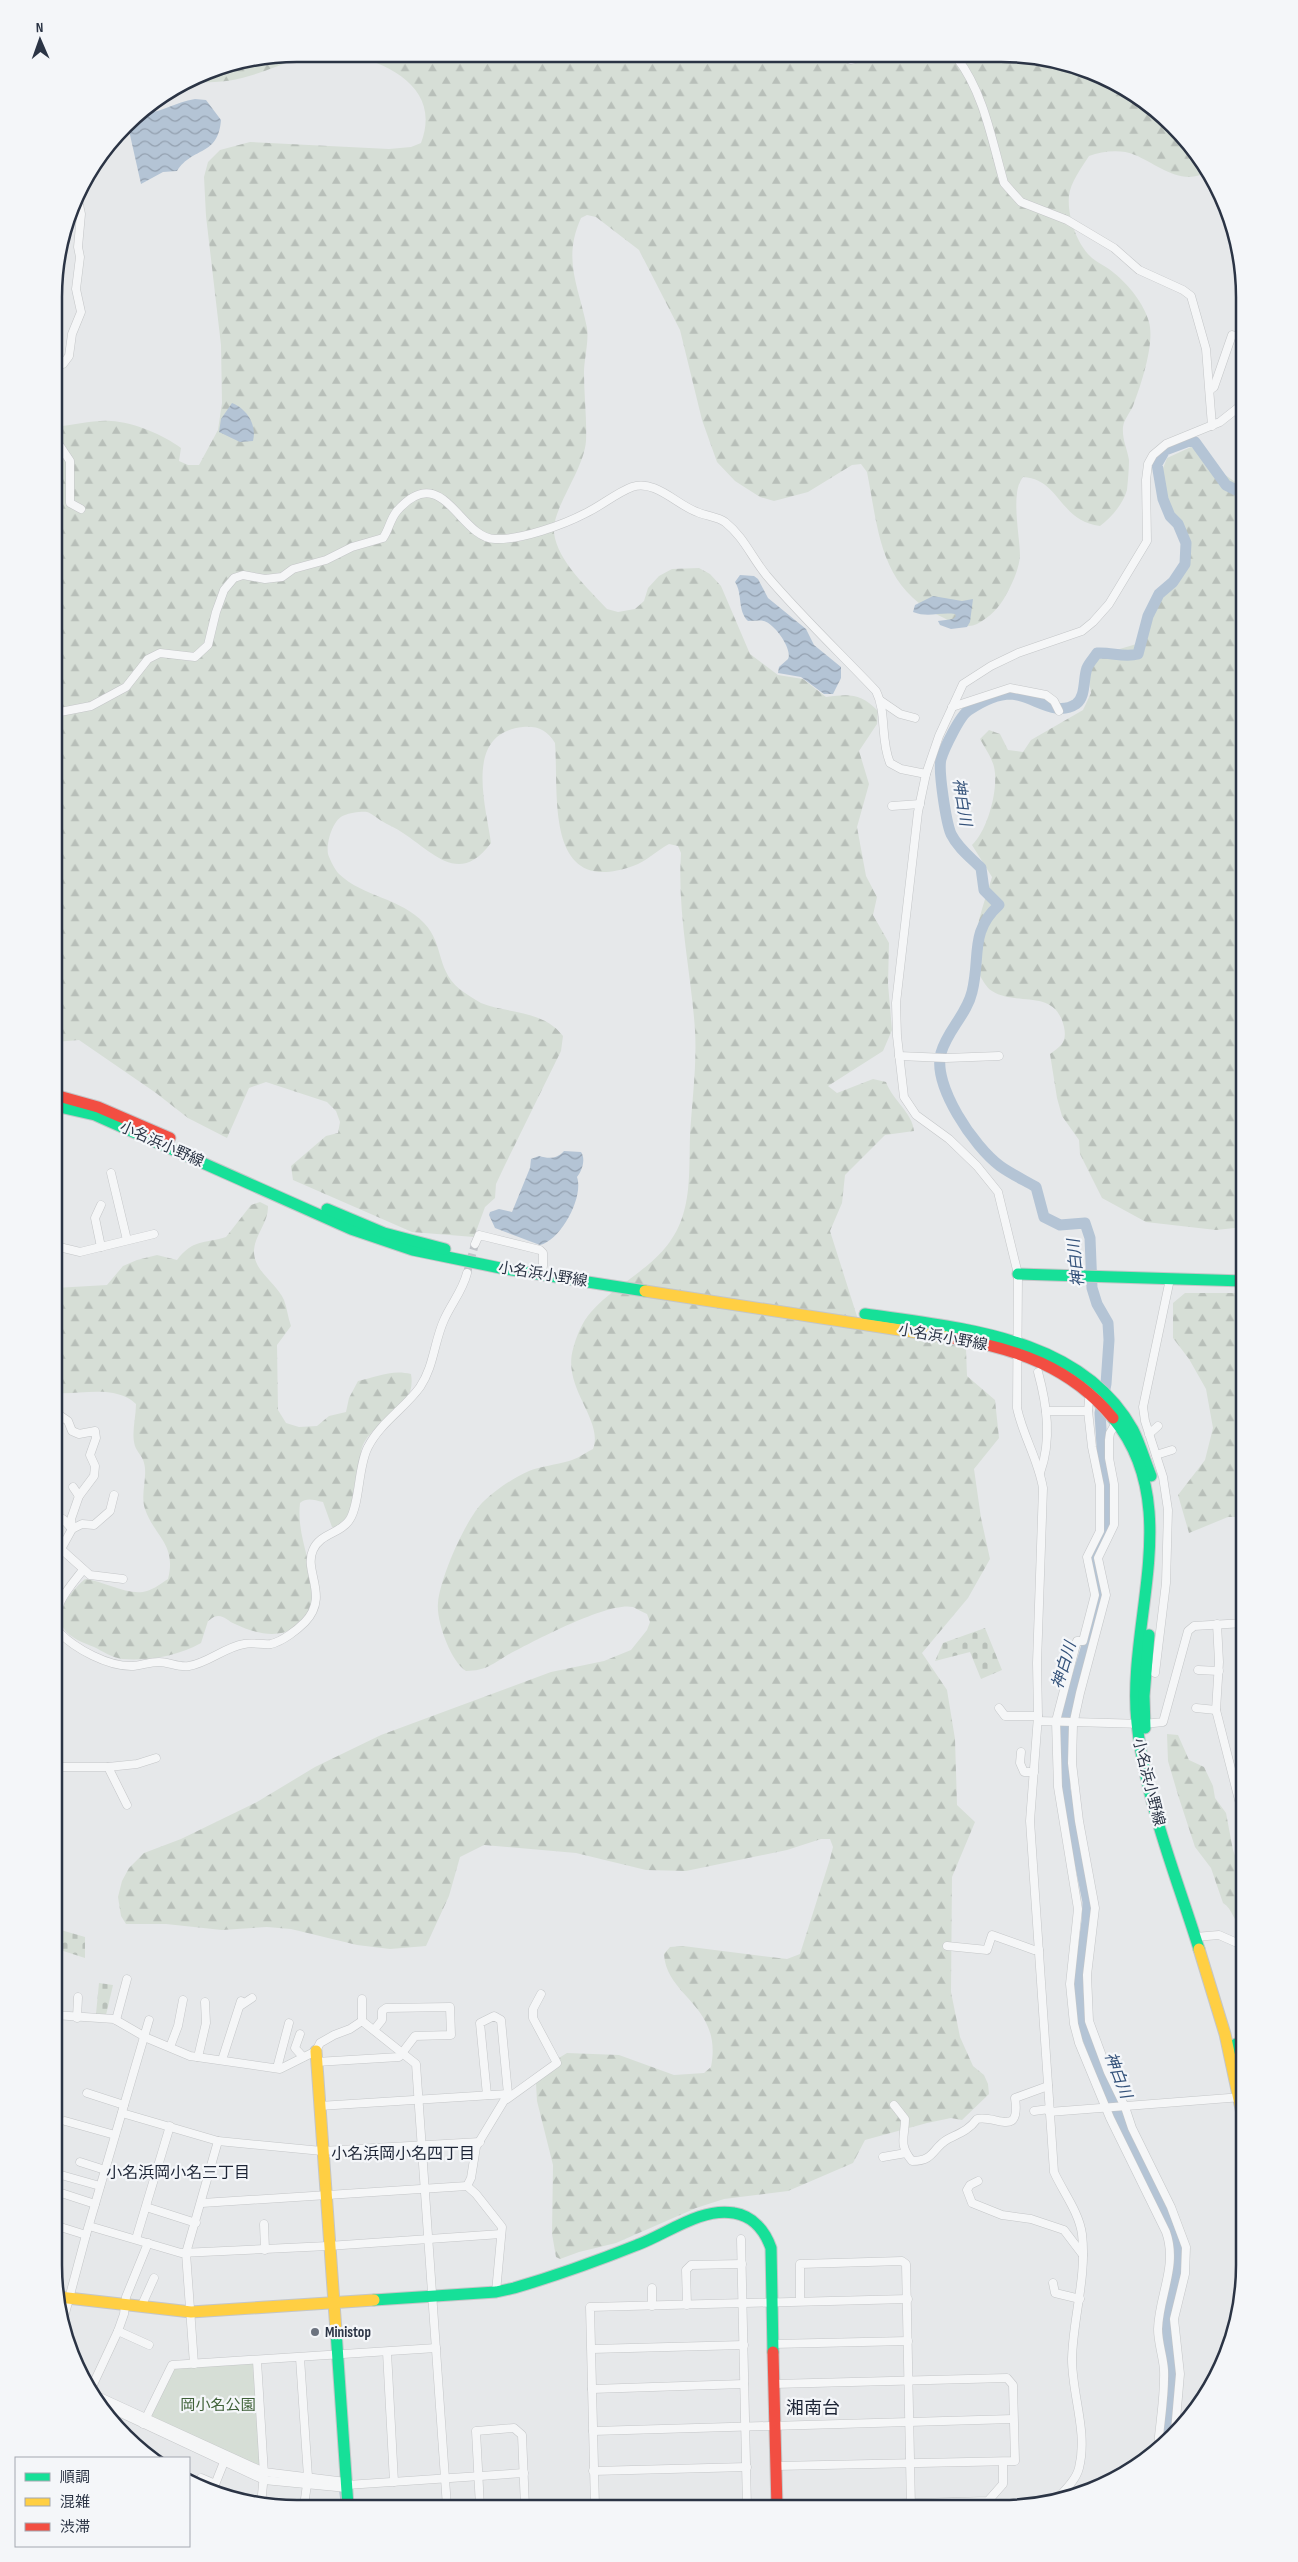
<svg xmlns="http://www.w3.org/2000/svg" width="1298" height="2562" viewBox="0 0 1298 2562" font-family="'Sofia Sans Condensed','Noto Sans JP',sans-serif">
<style>
.forest{fill:url(#forest-firs)}
.cemetery{fill:url(#cemetery-stones)}
.green{fill:#d6ded6}
.water{fill:url(#water-waves)}
.lines{fill:none;stroke-linecap:round;stroke-linejoin:round}
.stream{stroke:#b4c4d5;stroke-width:2}
.river{stroke:#b4c4d5;stroke-width:11}
.street-tunnel{stroke:#c1c4c9;stroke-width:8;stroke-dasharray:8 4;stroke-linecap:butt}
.street-casing{stroke:#c4c6c8;stroke-width:9}
.fast-casing{stroke:#c4c6c8;stroke-width:13}
.slow-casing{stroke:#c4c6c8;stroke-width:13}
.jam-casing{stroke:#c4c6c8;stroke-width:13}
.street{stroke:#f5f6f7;stroke-width:8}
.fast{stroke:#16e098;stroke-width:11}
.slow{stroke:#ffcf43;stroke-width:11}
.jam{stroke:#f24e42;stroke-width:11}
.poi-dot{fill:#6c737f;stroke:#f4f6f9;stroke-width:2}
.labels{text-anchor:middle;stroke-width:4.5;stroke-linejoin:round;paint-order:stroke}
.street-label{font-size:15px;fill:#2b3445;stroke:#f4f6f9}
.poi-label{font-size:15px;font-weight:bold;fill:#2b3445;stroke:#f4f6f9;text-anchor:start}
.park-label{font-size:15px;fill:#3f6138;stroke:#f4f6f9}
.water-label{font-size:16px;font-style:italic;fill:#34527a;stroke:#f4f6f9}
.neighbourhood-label{font-size:16px;fill:#1d2536;stroke:#f4f6f9}
.quarter-label{font-size:18px;fill:#1d2536;stroke:#f4f6f9}
.rim{fill:none;stroke:#2b3445;stroke-width:2.5}
</style>
<defs>
<pattern id="forest-firs" width="22" height="20" patternUnits="userSpaceOnUse" patternTransform="scale(1.25)"><rect width="22" height="20" fill="#d6ded6"/><path d="M5 1l3.5 6h-7zM16 11l3.5 6h-7z" fill="#b8bfb9"/></pattern>
<pattern id="cemetery-stones" width="16" height="16" patternUnits="userSpaceOnUse" patternTransform="scale(1.25)"><rect width="16" height="16" fill="#d6ded6"/><path d="M2 7V4a2 2 0 0 1 4 0v3zM10 15v-3a2 2 0 0 1 4 0v3z" fill="#b8bfb9"/></pattern>
<pattern id="water-waves" width="16" height="10" patternUnits="userSpaceOnUse" patternTransform="scale(1.25)"><rect width="16" height="10" fill="#b4c4d5"/><path d="M0 5q4-4 8 0t8 0" fill="none" stroke="#93a0af"/></pattern>
</defs>
<rect width="100%" height="100%" fill="#e6e8ea"/>
<g class="forest">
<path d="M297 54H340C297 54 280 68 242 78 225 83 204 82 187 83L204 72Z"/>
<path d="M349 54 1048 58 1109 79 1162 114 1203 162 1208 171C1183 188 1157 164 1135 155 1121 149 1103 151 1089 156 1082 167 1070 183 1069 196 1067 216 1077 245 1092 258 1099 264 1108 267 1114 273 1129 285 1144 304 1149 322 1155 343 1141 385 1133 406 1130 413 1124 419 1123 427 1122 439 1127 448 1129 460 1129 468 1128 481 1127 490 1123 504 1111 518 1100 526 1059 521 1060 479 1023 477 1010 492 1020 536 1020 556 1019 569 1012 584 1006 595 999 608 990 617 977 624 967 629 954 623 944 618 880 589 879 533 867 472L861 464 852 465 808 492 774 501 760 497 735 481 717 462 702 420 680 330 639 250 596 217 587 215 581 218C562 260 579 287 587 328 589 342 584 359 584 373 584 396 587 419 586 441 584 470 551 510 554 533 558 562 588 588 607 609L618 612 635 609 644 601 648 588 659 576 672 569 699 568 710 574 721 586 750 654 778 675 803 679 826 697C850 694 860 693 878 711L877 724 859 751 869 784 857 827 866 876 877 897 873 915 889 943 888 984 892 1030 883 1051 828 1086 837 1093 873 1079 886 1082C893 1101 912 1112 914 1131L885 1135 845 1175 842 1203 830 1231 861 1329 953 1345 966 1349 967 1376 995 1400 999 1438 974 1469 981 1518 990 1559 968 1598 922 1653 947 1690 955 1739 957 1805 975 1822 952 1877 951 1992 960 2037 973 2066 984 2075 988 2084 989 2094 962 2120 951 2118 927 2123 865 2140 853 2163 788 2191 724 2199 696 2208 616 2243 579 2252 560 2259 556 2257 552 2234 553 2165 537 2101 536 2083 541 2073 549 2064 567 2053 619 2055 674 2075 704 2073 711 2067C723 2005 666 1997 664 1954L670 1947 683 1946 787 1959 800 1954 830 1859 833 1847 830 1839H821L787 1850 686 1871 646 1870 576 1853 484 1845 460 1857 449 1896 426 1946 390 1949 357 1945 291 1929 267 1927 222 1930 166 1924H126L121 1916 118 1897 122 1881 129 1868 144 1853 181 1839 257 1802 315 1767 381 1735 551 1672 604 1661 631 1650 647 1630 650 1622 647 1614C642 1612 637 1609 633 1607 609 1601 534 1641 511 1653 494 1663 487 1671 466 1671 451 1662 436 1621 438 1603 440 1578 466 1518 484 1501 497 1489 513 1478 529 1471 541 1466 556 1465 569 1461 577 1459 585 1453 593 1449 604 1420 562 1388 573 1349 576 1337 582 1322 591 1312 620 1279 666 1265 682 1218 691 1193 689 1162 690 1136 692 1100 697 1066 695 1030 691 971 677 913 681 853L678 846 669 844C656 851 647 861 633 866 544 898 559 795 555 743 547 730 538 726 523 727 463 733 486 805 491 843 459 886 434 853 403 833 396 828 388 825 380 820 377 818 371 813 367 812 363 811 349 813 345 815 333 818 326 843 328 854 330 860 335 870 339 874 363 897 401 898 424 923 446 946 434 972 465 993 470 996 475 1000 481 1003 509 1014 543 1010 563 1036L561 1051 504 1167 496 1184 495 1198 485 1207 474 1237 412 1232 293 1180 291 1166 326 1136 338 1133 340 1122 336 1111 327 1102 266 1082 249 1088 227 1138 188 1118 156 1093 79 1040 55 1042 56 427C73 425 93 420 111 421 133 422 164 435 181 448L179 461 188 465H199L218 430 222 403 221 345 206 216 204 177 208 162 220 150 250 142 389 149 411 147 421 143C441 90 393 65 349 54Z"/>
<path d="M1191 447 1201 449 1218 470 1244 488V1227L1216 1230 1146 1222 1102 1198 1080 1154 1079 1140 1062 1116 1057 1098 1050 1054C1062 1046 1067 1041 1064 1027 1055 987 1017 1007 992 991 986 988 980 976 977 969 968 944 985 901 992 877L972 845C988 830 999 788 994 767 992 758 985 748 980 739L989 730 1000 734 1008 750 1023 752 1031 740 1083 710 1091 693 1088 674 1089 658 1140 643 1152 600 1185 565 1190 547 1180 524 1167 506 1160 476 1167 458Z"/>
<path d="M260 1202 268 1206C269 1221 255 1235 254 1250 253 1271 276 1282 284 1300 287 1308 288 1318 291 1326L277 1345 278 1410 286 1423 299 1427 317 1426 329 1416 346 1412 349 1398 358 1381C376 1377 392 1369 411 1374 417 1408 381 1416 365 1441 359 1450 361 1460 359 1471 357 1491 353 1513 338 1527H332L323 1502C314 1500 307 1497 300 1503 296 1536 314 1565 313 1598 313 1609 307 1617 300 1624 281 1640 256 1634 235 1624 229 1622 225 1616 218 1616 214 1616 211 1619 208 1621L201 1643C178 1656 149 1661 122 1659 113 1658 102 1651 94 1647 84 1643 70 1638 64 1629 53 1612 72 1590 85 1579 104 1581 130 1597 147 1591 154 1589 162 1583 168 1579 177 1544 154 1536 145 1509 140 1494 148 1477 144 1463 143 1457 137 1452 135 1446 131 1433 136 1418 136 1404 115 1384 81 1395 55 1393V1288L107 1285 123 1266 137 1260 157 1255 177 1260C193 1239 203 1244 226 1237L251 1205Z"/>
<path d="M1185 1293H1244V1517H1228L1189 1533 1178 1495 1205 1460 1213 1428 1206 1389 1189 1359 1173 1338V1303Z"/>
<path d="M1167 1734 1178 1735 1189 1760 1204 1767 1213 1786 1215 1798 1226 1813 1233 1850 1238 1864 1244 1869V1929C1233 1922 1233 1909 1223 1903L1211 1868 1195 1847 1178 1795 1168 1761Z"/>
</g>
<g class="cemetery">
<path d="M985 1628 1002 1670 981 1679 970 1652 935 1661 943 1643Z"/>
<path d="M54 1928 85 1937V1958L54 1948Z"/>
<path d="M99 1983 113 1985 106 2015 96 2014Z"/>
</g>
<path class="green" d="M257 2361 264 2472 146 2418 172 2365Z"/>
<g class="water">
<path d="M195 99 206 100 221 120C218 157 193 146 177 171L163 172 141 184 128 126 137 114C158 115 175 102 195 99Z"/>
<path d="M232 403C247 409 257 425 253 441L240 442 219 432 221 419Z"/>
<path d="M740 575 754 576 758 579 768 598 806 629 814 645 841 667V678L833 694H824L801 677 778 673 779 667 788 659C793 650 775 624 764 621 759 620 753 621 748 621 737 610 743 594 735 582Z"/>
<path d="M933 596 962 601 973 599 970 622 967 627 951 629 940 625 938 621 953 619 956 616 955 614C939 612 928 618 913 612L915 605Z"/>
<path d="M564 1151 581 1152C586 1159 582 1171 577 1177 584 1197 561 1240 540 1245L495 1228 489 1215 490 1212 499 1209 512 1212 530 1168 531 1159 539 1156C549 1159 557 1159 564 1151Z"/>
</g>
<g class="lines">
<path class="stream" d="M340 2490 342 2506"/>
<path class="river" d="M1166 2440 1172 2379 1165 2322 1176 2281 1179 2257 1168 2221 1112 2102 1080 2018 1078 1989 1087 1921 1088 1902 1065 1789 1064 1745 1066 1714 1098 1609 1100 1592 1092 1564 1095 1552 1107 1528 1100 1413 1106 1384 1109 1340 1108 1323 1097 1304 1092 1288 1090 1238 1085 1223 1060 1225 1044 1217 1036 1187C1024 1180 1011 1174 1000 1166 974 1147 932 1085 941 1053 947 1031 967 1014 972 992 981 957 969 932 999 905L984 890 981 868C970 857 958 848 951 834 946 822 938 770 941 759 944 749 960 715 969 710 981 702 997 694 1011 694 1033 695 1055 718 1076 704 1086 697 1083 679 1087 668 1089 663 1094 658 1097 653 1112 652 1124 658 1138 654L1148 616 1159 594 1173 582 1185 564 1186 543 1178 524 1170 516 1163 499 1157 464 1165 450 1189 441 1195 442 1226 485 1244 494"/>
<path class="street-tunnel" d="M467 1273 475 1244"/>
<g class="street-casing">
<g id="street">
<path d="M843 57 851 60 863 57"/>
<path d="M957 58C984 93 992 141 1004 183L1021 202 1067 220 1114 248 1139 270 1183 290 1191 296 1206 349 1212 426"/>
<path d="M56 366 63 364 69 356 72 334 81 312 76 289 80 257 78 247 81 214 77 195"/>
<path d="M1210 390 1214 387 1232 335"/>
<path d="M56 440 70 461V503L81 509"/>
<path d="M881 701 900 714 915 718"/>
<path d="M952 707 1010 688 1046 695 1054 701 1059 711"/>
<path d="M55 713 91 706 126 687 148 659 160 653 195 657 208 645 216 612 224 590 234 578 243 575 265 579 282 577 293 569 326 560 352 547 383 538C389 530 390 519 397 511 443 459 459 538 495 539 521 540 563 525 586 513 601 506 616 493 632 487 655 479 677 505 697 512 706 516 718 517 725 522 744 537 752 558 767 576 801 616 840 653 876 691 887 713 880 739 890 763L901 769 926 774"/>
<path d="M892 806 920 804"/>
<path d="M899 1056 946 1058 999 1056"/>
<path d="M111 1173 127 1240"/>
<path d="M101 1205 95 1218 101 1247"/>
<path d="M475 1244 479 1235 540 1250 543 1253V1266"/>
<path d="M55 1246 80 1252 154 1234"/>
<path d="M1038 1372C1047 1405 1052 1440 1040 1473"/>
<path d="M1093 1393 1089 1400 1088 1411 1092 1447 1100 1486V1531L1087 1557 1095 1595 1083 1641H1077L1075 1648 1056 1721 1058 1787 1078 1909 1070 1984 1074 2024 1079 2043 1110 2118 1166 2232C1178 2266 1159 2295 1158 2329 1158 2343 1163 2356 1164 2370 1165 2396 1160 2421 1158 2447"/>
<path d="M1046 1411H1088"/>
<path d="M55 1412 68 1421 72 1431 79 1434 95 1431 96 1438 90 1455 95 1466 94 1476 79 1496 71 1519 72 1529 61 1549"/>
<path d="M1117 1421 1110 1433 1109 1440V1458L1114 1484V1525L1098 1558 1106 1595 1080 1693 1073 1725 1072 1763 1079 1821 1095 1908 1087 1975 1089 2021 1108 2072 1125 2107 1132 2128 1171 2207 1186 2247 1185 2274 1174 2319 1180 2374 1175 2431"/>
<path d="M1149 1434 1158 1426"/>
<path d="M1156 1455 1172 1450"/>
<path d="M73 1487 79 1496"/>
<path d="M63 1519 72 1529 82 1524 94 1525 110 1511 114 1495"/>
<path d="M54 1546 61 1549 90 1575 123 1579"/>
<path d="M83 1570C68 1589 50 1607 59 1632 75 1649 109 1667 133 1666 142 1665 150 1662 159 1662 169 1662 179 1668 189 1666 208 1663 225 1647 244 1644 253 1642 262 1645 271 1644 283 1641 297 1630 305 1622 330 1596 303 1571 313 1550 320 1533 341 1534 350 1519 360 1503 358 1465 368 1447 380 1423 405 1408 420 1387 434 1366 434 1342 444 1320 451 1304 463 1290 467 1273"/>
<path d="M1217 1624 1219 1662 1216 1710 1241 1808 1244 1843"/>
<path d="M1198 1670 1219 1671"/>
<path d="M1155 1673 1166 1583 1168 1510 1163 1477 1145 1421 1143 1407 1170 1279"/>
<path d="M999 1708 1005 1716H1038"/>
<path d="M1196 1708 1216 1710"/>
<path d="M1038 1721 1144 1724 1163 1722 1188 1631 1194 1626 1244 1623"/>
<path d="M1021 1752 1020 1763 1024 1772H1034"/>
<path d="M54 1767H108L127 1805"/>
<path d="M108 1767 137 1764 156 1758"/>
<path d="M1195 1937 1219 1935 1244 1946"/>
<path d="M947 1946 987 1950 992 1935 1034 1950H1039"/>
<path d="M240 2006 252 1998"/>
<path d="M54 2015 114 2019 147 2038 190 2056 280 2069 316 2051 320 2043 334 2035 350 2029 362 2021 416 2064 447 2507"/>
<path d="M77 2018 78 1997"/>
<path d="M116 2020 127 1979"/>
<path d="M362 2021V1999"/>
<path d="M300 2034 295 2048 303 2057"/>
<path d="M170 2047 178 2026 183 2000"/>
<path d="M198 2057 206 2023 205 2002"/>
<path d="M222 2060 241 2001"/>
<path d="M316 2062 399 2057 415 2036 451 2035 450 2007 386 2008 382 2011V2020L374 2030"/>
<path d="M277 2068 289 2023"/>
<path d="M87 2093 124 2105"/>
<path d="M487 2095 480 2023 494 2016 501 2020 508 2094 476 2147 471 2178 467 2186 476 2194 502 2227 496 2292"/>
<path d="M507 2099 557 2063 533 2018V2009L541 1994"/>
<path d="M894 2105 905 2119C905 2137 898 2144 912 2161 935 2161 932 2148 948 2139 960 2133 969 2130 977 2119 995 2114 1021 2139 1015 2098L1048 2086"/>
<path d="M319 2106 508 2094"/>
<path d="M1034 2111 1049 2109"/>
<path d="M1049 2112 1242 2097"/>
<path d="M122 2113 218 2141 322 2151 480 2142"/>
<path d="M65 2121 115 2135"/>
<path d="M883 2157 906 2153"/>
<path d="M80 2162 105 2170"/>
<path d="M61 2175 100 2186"/>
<path d="M978 2181 970 2185 967 2190 972 2203 1002 2215 1031 2219 1064 2230 1083 2255"/>
<path d="M55 2191 95 2204"/>
<path d="M202 2203 467 2186"/>
<path d="M146 2207 196 2223"/>
<path d="M264 2224 265 2250"/>
<path d="M54 2225 86 2235"/>
<path d="M89 2226 181 2253 328 2246 501 2234"/>
<path d="M136 2239 170 2126"/>
<path d="M741 2239 747 2508"/>
<path d="M1053 2283 1055 2293 1080 2299"/>
<path d="M652 2288V2306"/>
<path d="M800 2301V2264L902 2261 906 2264 911 2508"/>
<path d="M687 2305 686 2270 691 2265 742 2264"/>
<path d="M141 2307 154 2278"/>
<path d="M63 2321 86 2235 149 2020"/>
<path d="M118 2331 149 2345"/>
<path d="M773 2344 908 2341"/>
<path d="M592 2349 744 2345"/>
<path d="M387 2352 394 2482"/>
<path d="M300 2358 308 2477 304 2506"/>
<path d="M257 2361 264 2474 261 2505"/>
<path d="M194 2364 186 2253 218 2141"/>
<path d="M774 2384 1007 2378 1013 2385 1015 2461 776 2466"/>
<path d="M592 2389 744 2384"/>
<path d="M90 2391 118 2331 124 2314 126 2297 148 2243"/>
<path d="M91 2393 264 2472 346 2482"/>
<path d="M97 2402 264 2480 347 2488"/>
<path d="M143 2424 172 2365 436 2348"/>
<path d="M593 2431 1013 2419"/>
<path d="M593 2471 747 2467"/>
<path d="M347 2485 524 2473"/>
<path d="M198 2486 201 2478 215 2484"/>
<path d="M212 2492 224 2462"/>
<path d="M1057 2499C1065 2490 1076 2480 1079 2468 1088 2432 1072 2395 1072 2359 1073 2317 1087 2277 1082 2234 1079 2212 1063 2192 1054 2172L1030 1821 1038 1716 1037 1663 1043 1488C1038 1459 1023 1436 1017 1408L1018 1274 998 1192 977 1166 949 1139 916 1115 904 1097 897 1036 896 1003 918 812 926 774 939 736 963 684 991 666 1018 653 1082 631 1093 622 1109 604 1147 541 1146 480 1148 464 1153 455 1166 444 1220 422 1244 403"/>
<path d="M480 2507 476 2431 514 2428 522 2435 525 2507"/>
<path d="M595 2507 590 2307 908 2299"/>
<path d="M777 2507 988 2501 1003 2484V2462"/>
</g>
</g>
<g class="fast-casing">
<g id="fast">
<path d="M55 1106 95 1115 351 1229 413 1250 505 1269 645 1291"/>
<path d="M327 1209 384 1233 445 1249"/>
<path d="M1018 1274 1244 1281"/>
<path d="M865 1314C960 1328 1081 1336 1133 1430 1140 1444 1145 1461 1151 1476"/>
<path d="M1113 1418C1186 1506 1126 1623 1137 1723 1145 1800 1176 1875 1199 1949"/>
<path d="M1145 1728 1144 1696 1149 1635"/>
<path d="M1236 2044 1244 2073"/>
<path d="M374 2300 496 2292 514 2288C555 2276 597 2261 637 2245 667 2234 701 2207 734 2213 753 2216 765 2231 771 2248L773 2352"/>
<path d="M336 2331 348 2506"/>
</g>
</g>
<g class="slow-casing">
<g id="slow">
<path d="M645 1291 952 1338"/>
<path d="M1199 1949 1225 2034 1244 2123"/>
<path d="M316 2051 336 2331"/>
<path d="M59 2297 191 2312 374 2300"/>
</g>
</g>
<g class="jam-casing">
<g id="jam">
<path d="M55 1095 98 1107 170 1138"/>
<path d="M952 1338C1015 1348 1071 1367 1113 1418"/>
<path d="M773 2352 777 2508"/>
</g>
</g>
<use href="#street" class="street"/>
<use href="#fast" class="fast"/>
<use href="#slow" class="slow"/>
<use href="#jam" class="jam"/>
</g>
<circle class="poi-dot" cx="315" cy="2332" r="5"/>
<g class="labels">
<g class="street-label">
<text transform="translate(162 1144) rotate(24)" y="5">小名浜小野線</text>
<text transform="translate(543 1274) rotate(9)" y="5">小名浜小野線</text>
<text transform="translate(943 1337) rotate(10)" y="5">小名浜小野線</text>
<text transform="translate(1149 1782) rotate(76)" y="5">小名浜小野線</text>
</g>
<g class="poi-label">
<text x="325" y="2337">Ministop</text>
</g>
<g class="park-label">
<text x="218" y="2410">岡小名公園</text>
</g>
<g class="water-label">
<text transform="translate(963 802) rotate(81)" y="6">神白川</text>
<text transform="translate(1075 1263) rotate(-96)" y="6">神白川</text>
<text transform="translate(1063 1665) rotate(-73)" y="6">神白川</text>
<text transform="translate(1119 2075) rotate(69)" y="6">神白川</text>
</g>
<g class="neighbourhood-label">
<text x="403" y="2159">小名浜岡小名四丁目</text>
<text x="178" y="2178">小名浜岡小名三丁目</text>
</g>
<g class="quarter-label">
<text x="813" y="2414">湘南台</text>
</g>
</g>
<path d="M0 0H1298V2562H0ZM297 62H1001A235 235 0 0 1 1236 297V2265A235 235 0 0 1 1001 2500H297A235 235 0 0 1 62 2265V297A235 235 0 0 1 297 62Z" fill="#f4f6f9" fill-rule="evenodd"/>
<path class="rim" d="M297 62H1001A235 235 0 0 1 1236 297V2265A235 235 0 0 1 1001 2500H297A235 235 0 0 1 62 2265V297A235 235 0 0 1 297 62Z"/>
<rect x="15" y="2457" width="175" height="90" fill="#f4f6f9" stroke="#a4a8b1"/>
<rect x="25" y="2473" width="25" height="8" fill="#16e098" stroke="#a4a8b1"/>
<text x="60" y="2482" font-size="15" fill="#2b3445">順調</text>
<rect x="25" y="2498" width="25" height="8" fill="#ffcf43" stroke="#a4a8b1"/>
<text x="60" y="2507" font-size="15" fill="#2b3445">混雑</text>
<rect x="25" y="2523" width="25" height="8" fill="#f24e42" stroke="#a4a8b1"/>
<text x="60" y="2532" font-size="15" fill="#2b3445">渋滞</text>
<g transform="translate(40 40) rotate(358)" stroke="#f4f6f9" stroke-width="4" paint-order="stroke">
<path d="M0-4L9 19L0 12L-9 19Z" fill="#2b3445"/>
<text y="-8" font-size="14" font-weight="bold" text-anchor="middle" fill="#2b3445">N</text>
</g>
</svg>
